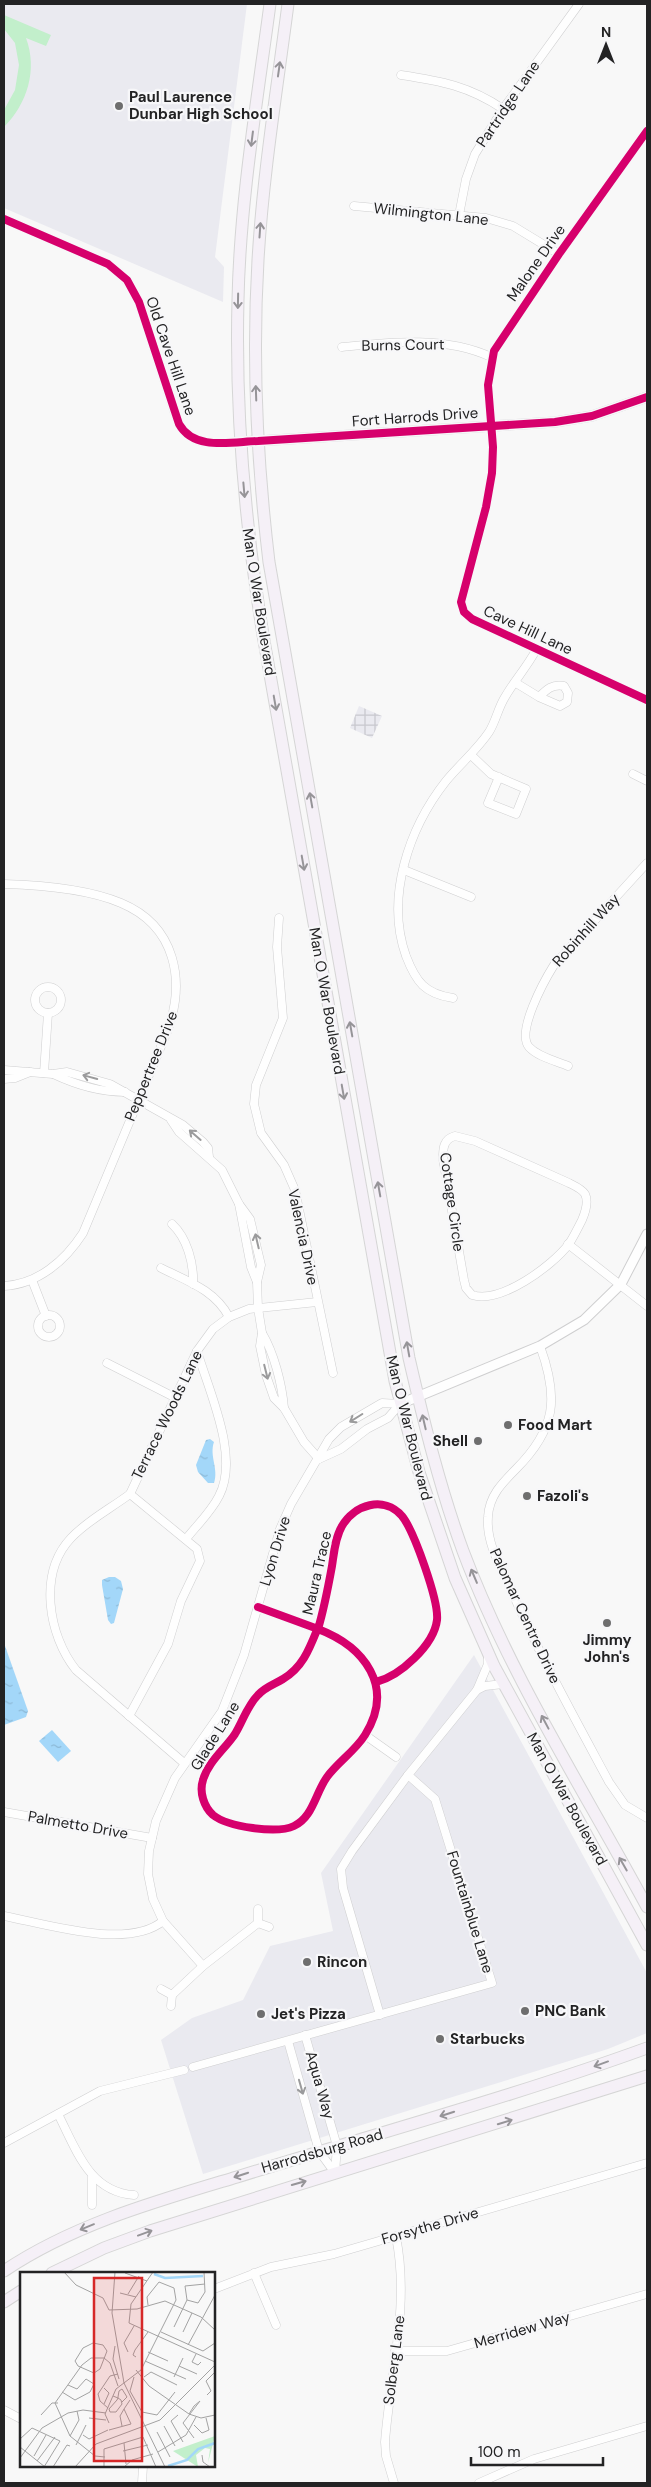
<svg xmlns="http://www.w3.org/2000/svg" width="651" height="2487" viewBox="0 0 651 2487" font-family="'DM Sans',sans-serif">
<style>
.built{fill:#eaeaf0}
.industrial{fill:url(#industrial-grid)}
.garden{fill:#c2efcb}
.water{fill:url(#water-ripples)}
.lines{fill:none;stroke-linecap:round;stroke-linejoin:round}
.minor-casing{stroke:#cfcfd0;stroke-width:9}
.tertiary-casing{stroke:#cfcfd0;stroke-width:11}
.primary-casing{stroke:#d5d5d5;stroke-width:13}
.minor{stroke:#fefefe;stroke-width:8}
.tertiary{stroke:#fefefe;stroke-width:9}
.primary{stroke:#f5f0f7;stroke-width:11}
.cycleway-casing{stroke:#f7f7f9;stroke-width:11}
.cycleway{stroke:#d6006c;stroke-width:8}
.oneway{stroke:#969498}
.oneway2{stroke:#9b9b9c}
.poi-dot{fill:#6e6e6e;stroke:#f7f7f9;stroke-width:2}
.labels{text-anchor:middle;stroke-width:4.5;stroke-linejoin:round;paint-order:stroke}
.poi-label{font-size:15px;font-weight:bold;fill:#232324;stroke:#f7f7f9;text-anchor:start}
.street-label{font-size:15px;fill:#232324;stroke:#f7f7f9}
.inset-river{fill:none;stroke:#a3d7f9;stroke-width:2.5}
.inset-road{fill:none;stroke:#a3a3a3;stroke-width:1}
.view{fill:#d62828;fill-opacity:0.15;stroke:#d62828;stroke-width:2.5}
.inset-edge{fill:none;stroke:#232324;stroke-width:2.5}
</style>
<defs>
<pattern id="industrial-grid" width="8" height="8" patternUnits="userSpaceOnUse" patternTransform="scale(1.25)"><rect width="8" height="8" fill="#eaeaf0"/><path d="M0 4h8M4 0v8" fill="none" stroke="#c8c8ce"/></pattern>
<pattern id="water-ripples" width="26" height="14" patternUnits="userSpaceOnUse" patternTransform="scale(1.25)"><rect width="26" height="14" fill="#a3d7f9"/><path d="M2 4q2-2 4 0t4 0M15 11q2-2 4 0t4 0" fill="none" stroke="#8cb8d5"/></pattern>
</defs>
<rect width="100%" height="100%" fill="#f8f8f8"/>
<g class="built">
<path d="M4 4H247L215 257 224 267 223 302 4 208Z"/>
<path d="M474 1655 647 1973V2033L608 2049 203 2174 161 2040 192 2018 243 2000 270 1946 333 1931 321 1873Z"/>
</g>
<path class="industrial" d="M359 706 382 716 372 738 350 728Z"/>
<path class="garden" d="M4 15 51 35 46 46 26 38C38 70 27 104 4 127V110L15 90 19 65 15 43 4 29Z"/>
<g class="water">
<path d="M210 1439 214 1442C209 1456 219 1469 214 1483H208L198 1472 196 1465 206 1440Z"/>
<path d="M109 1577H115L121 1581 123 1589 114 1623 111 1624 108 1620 102 1585V1580Z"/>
<path d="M4 1643 28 1711 26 1717 4 1725Z"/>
<path d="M52 1730 71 1751 58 1762 39 1741Z"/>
</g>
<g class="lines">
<g class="minor-casing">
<g id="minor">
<path d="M401 75C441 81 469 86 503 109"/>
<path d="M647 131 559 254 494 351 488 385 493 447 492 473 486 507 461 602 464 612 472 619 647 700"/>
<path d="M354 206 486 218 513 226 559 254"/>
<path d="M459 215 466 179 475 154 503 109 579 4"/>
<path d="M4 219 108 264C123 274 132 286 139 302L175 414C188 449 210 443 241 442"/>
<path d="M342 347C392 342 445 336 491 357"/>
<path d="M516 683 539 697 560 706 567 702 568 693 564 686C552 684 547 689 539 697"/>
<path d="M471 755 491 774 526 789 516 814 488 803 499 777"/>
<path d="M633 774 647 781"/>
<path d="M404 870 471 897"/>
<path d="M4 884C39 885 88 889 121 903 176 926 186 981 167 1032L83 1233C65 1261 38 1284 4 1286"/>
<path d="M279 918 277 947 283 1018 256 1085 254 1104 261 1133 284 1165 295 1190 333 1373"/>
<circle cx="48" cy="1000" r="13"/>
<path d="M453 998C425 994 416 982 406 956 385 897 409 828 446 781 460 764 477 750 489 732 496 721 498 708 505 697 514 681 527 667 536 650"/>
<path d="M568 1066C556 1061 538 1057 529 1047 516 1032 544 981 554 965L647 863"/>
<path d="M4 1070 53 1074 67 1072 110 1084 183 1125 203 1142 208 1148 209 1157"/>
<path d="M44 1073 48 1013"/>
<path d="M53 1074C74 1084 101 1092 125 1092"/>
<path d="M4 1079 15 1078 30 1072"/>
<path d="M171 1120 179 1132 222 1170 239 1204 250 1219 261 1265 257 1282 258 1308 262 1333 260 1346 266 1375 274 1398 284 1408 304 1442 319 1459"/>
<path d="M455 1136 475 1141 569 1183C575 1186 582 1189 585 1194 589 1202 585 1213 582 1220 578 1228 574 1236 569 1244 552 1266 501 1304 472 1295L466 1288 464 1280 443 1159C443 1149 443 1139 455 1136Z"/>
<path d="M239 1204 251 1267 257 1282"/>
<path d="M172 1224C187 1238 194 1263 193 1284"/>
<path d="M568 1244 647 1306"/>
<path d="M161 1268C187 1281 215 1290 229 1317"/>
<path d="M32 1280 46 1316"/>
<circle cx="49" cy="1326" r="11"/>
<path d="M262 1333C274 1353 282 1384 284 1408"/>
<path d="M540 1346C559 1398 556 1429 516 1469 502 1483 489 1496 488 1517 486 1541 499 1564 509 1585 538 1652 574 1717 609 1782L625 1805 647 1818"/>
<path d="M107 1363 174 1397"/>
<path d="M319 1459 341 1449 367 1429 388 1418 400 1404"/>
<path d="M130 1494C110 1509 88 1520 71 1538 38 1573 48 1635 76 1670L184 1763"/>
<path d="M130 1494 197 1351 213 1329 229 1317 249 1309 317 1302"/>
<path d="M186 1539C197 1525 211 1512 219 1496 240 1457 209 1391 197 1351"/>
<path d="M258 1607 318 1629C365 1647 395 1687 365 1735 355 1751 338 1762 327 1777 315 1794 313 1817 294 1826 277 1834 228 1827 213 1815 204 1807 199 1792 203 1780 208 1762 225 1749 235 1734 243 1721 247 1706 258 1695 265 1687 275 1684 283 1679 302 1668 309 1650 317 1630L318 1629C324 1609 328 1588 332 1566 334 1553 335 1538 342 1526 354 1505 384 1495 402 1516 414 1531 439 1601 437 1620 434 1645 400 1676 376 1682"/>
<path d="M477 1690 485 1686 503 1684"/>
<path d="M129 1716 168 1644 181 1601 200 1561 197 1549 130 1494"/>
<path d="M365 1735 396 1757"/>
<path d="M4 1812 152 1838"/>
<path d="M4 1916C46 1924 128 1950 163 1921"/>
<path d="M258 1923 269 1927"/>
<path d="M203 1966 163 1921 153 1899 148 1874 149 1851 156 1821 175 1778 222 1711 244 1655 280 1529 291 1504 329 1439 341 1427 382 1403 400 1404"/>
<path d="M161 1989 172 1995 171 2006"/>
<path d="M172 1995 203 1966 258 1923V1909"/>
<path d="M380 2015 343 1888 341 1869 352 1851 408 1775"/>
<path d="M305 2035 337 2146 335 2173"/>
<path d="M288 2041 319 2151 335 2173"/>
<path d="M193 2067 492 1983 435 1799 408 1775 477 1690 488 1664V1657"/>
<path d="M58 2114C76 2149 89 2192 134 2195"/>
<path d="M4 2143 100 2091 184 2070"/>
<path d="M92 2177V2205"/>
<path d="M254 2273 276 2325"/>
<path d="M214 2289 271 2267 334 2254 647 2163"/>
<path d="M395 2351H447L647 2294"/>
<path d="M4 2410 21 2419"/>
<path d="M142 2483 143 2466"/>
<path d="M394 2483 386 2456 385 2442C390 2374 410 2305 396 2237"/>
<path d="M479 2483 534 2459 647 2426"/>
</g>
</g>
<g class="tertiary-casing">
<g id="tertiary">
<path d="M241 442 555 422 592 416 647 397"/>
<path d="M400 1404 540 1346 584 1320 621 1284 647 1234"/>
</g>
</g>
<g class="primary-casing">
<g id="primary">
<path d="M270 4C257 102 240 201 238 300 235 413 245 524 263 635L395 1381 419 1472 455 1578 494 1666 647 1945"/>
<path d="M288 4C277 89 263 174 258 260 252 361 257 462 269 562L409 1358C424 1423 440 1488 463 1551 510 1676 584 1790 647 1907"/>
<path d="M4 2271C74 2224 157 2201 237 2177 374 2134 512 2097 647 2048"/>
<path d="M52 2273 104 2248 150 2231 647 2076"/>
<path d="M4 2302 21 2291"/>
</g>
</g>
<use href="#minor" class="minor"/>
<use href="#tertiary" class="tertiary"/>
<use href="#primary" class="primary"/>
<g class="cycleway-casing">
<g id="cycleway">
<path d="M647 131 559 254 494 351 488 385 493 447 492 473 486 507 461 602 464 612 472 619 647 700"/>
<path d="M4 219 108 264 127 280 139 302 179 424C194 451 231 442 258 441L555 422 592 416 647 397"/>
<path d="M258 1607 318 1629C365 1647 395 1687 365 1735 355 1751 338 1762 327 1777 315 1794 313 1817 294 1826 277 1834 228 1827 213 1815 204 1807 199 1792 203 1780 208 1762 225 1749 235 1734 243 1721 247 1706 258 1695 265 1687 275 1684 283 1679 302 1668 309 1650 317 1630L318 1629C324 1609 328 1588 332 1566 334 1553 335 1538 342 1526 354 1505 384 1495 402 1516 414 1531 439 1601 437 1620 434 1645 400 1676 376 1682"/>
</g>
</g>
<use href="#cycleway" class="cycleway"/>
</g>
<defs><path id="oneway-shaft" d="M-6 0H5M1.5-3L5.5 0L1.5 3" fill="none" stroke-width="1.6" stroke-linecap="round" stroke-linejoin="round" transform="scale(1.25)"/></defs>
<g class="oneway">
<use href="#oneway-shaft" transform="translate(279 69) rotate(-82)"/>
<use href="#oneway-shaft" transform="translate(252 139) rotate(97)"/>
<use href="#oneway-shaft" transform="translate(260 230) rotate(-86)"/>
<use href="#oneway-shaft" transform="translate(238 301) rotate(91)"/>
<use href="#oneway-shaft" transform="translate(256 393) rotate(-92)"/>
<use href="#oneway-shaft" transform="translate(244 490) rotate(85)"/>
<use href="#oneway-shaft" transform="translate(275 703) rotate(80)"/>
<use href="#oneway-shaft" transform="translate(311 800) rotate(-100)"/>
<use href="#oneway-shaft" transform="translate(303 863) rotate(80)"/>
<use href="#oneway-shaft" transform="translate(351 1029) rotate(-100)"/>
<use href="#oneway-shaft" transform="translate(343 1092) rotate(80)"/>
<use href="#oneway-shaft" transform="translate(379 1189) rotate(-100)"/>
<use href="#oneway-shaft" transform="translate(408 1349) rotate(-100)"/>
<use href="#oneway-shaft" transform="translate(424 1422) rotate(-103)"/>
<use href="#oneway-shaft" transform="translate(474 1576) rotate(-113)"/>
<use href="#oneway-shaft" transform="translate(545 1722) rotate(-118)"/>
<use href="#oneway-shaft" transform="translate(623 1864) rotate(-120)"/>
<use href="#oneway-shaft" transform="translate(601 2064) rotate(160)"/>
<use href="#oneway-shaft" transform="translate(447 2114) rotate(162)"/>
<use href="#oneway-shaft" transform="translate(505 2122) rotate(-17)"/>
<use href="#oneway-shaft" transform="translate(241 2175) rotate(162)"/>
<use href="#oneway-shaft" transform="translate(299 2183) rotate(-16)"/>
<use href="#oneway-shaft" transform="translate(87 2227) rotate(158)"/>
<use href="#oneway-shaft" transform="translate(145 2233) rotate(-20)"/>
</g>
<g class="oneway2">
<use href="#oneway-shaft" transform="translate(90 1077) rotate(-165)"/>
<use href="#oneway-shaft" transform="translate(195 1135) rotate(-139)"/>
<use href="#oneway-shaft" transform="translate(257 1241) rotate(-103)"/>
<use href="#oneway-shaft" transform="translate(266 1372) rotate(76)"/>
<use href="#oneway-shaft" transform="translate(356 1418) rotate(148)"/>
<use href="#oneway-shaft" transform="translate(301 2087) rotate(74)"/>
</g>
<g class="poi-dot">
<circle cx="119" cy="106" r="5"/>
<circle cx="508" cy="1425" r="5"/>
<circle cx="478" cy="1441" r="5"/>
<circle cx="527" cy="1496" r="5"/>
<circle cx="607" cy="1623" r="5"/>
<circle cx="307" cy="1962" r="5"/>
<circle cx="525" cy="2011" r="5"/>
<circle cx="261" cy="2014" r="5"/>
<circle cx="440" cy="2039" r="5"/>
</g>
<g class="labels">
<g class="poi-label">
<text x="129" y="102">Paul Laurence<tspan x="129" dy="17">Dunbar High School</tspan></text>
<text x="518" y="1430">Food Mart</text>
<text x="468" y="1446" text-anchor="end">Shell</text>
<text x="537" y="1501">Fazoli's</text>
<text x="607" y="1645" text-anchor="middle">Jimmy<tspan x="607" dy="17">John's</tspan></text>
<text x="317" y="1967">Rincon</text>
<text x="535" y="2016">PNC Bank</text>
<text x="271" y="2019">Jet's Pizza</text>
<text x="450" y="2044">Starbucks</text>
</g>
<g class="street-label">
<text transform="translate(508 104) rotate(-56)" y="5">Partridge Lane</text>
<text transform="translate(431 214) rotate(6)" y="5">Wilmington Lane</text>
<text transform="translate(536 263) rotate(-55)" y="5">Malone Drive</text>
<text transform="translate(403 345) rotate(-1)" y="5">Burns Court</text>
<text transform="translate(171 356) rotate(71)" y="5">Old Cave Hill Lane</text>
<text transform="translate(415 417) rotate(-4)" y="5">Fort Harrods Drive</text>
<text transform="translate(259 602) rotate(81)" y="5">Man O War Boulevard</text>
<text transform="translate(528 630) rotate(25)" y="5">Cave Hill Lane</text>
<text transform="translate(586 930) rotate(-48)" y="5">Robinhill Way</text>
<text transform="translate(327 1001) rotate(80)" y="5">Man O War Boulevard</text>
<text transform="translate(151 1066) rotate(-68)" y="5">Peppertree Drive</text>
<text transform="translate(452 1202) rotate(82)" y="5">Cottage Circle</text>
<text transform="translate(303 1237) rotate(78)" y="5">Valencia Drive</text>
<text transform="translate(167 1415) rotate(-64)" y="5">Terrace Woods Lane</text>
<text transform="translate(409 1428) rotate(76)" y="5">Man O War Boulevard</text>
<text transform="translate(275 1551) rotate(-73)" y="5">Lyon Drive</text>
<text transform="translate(317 1573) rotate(-77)" y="5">Maura Trace</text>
<text transform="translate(525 1616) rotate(65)" y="5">Palomar Centre Drive</text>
<text transform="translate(215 1736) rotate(-58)" y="5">Glade Lane</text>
<text transform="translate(567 1799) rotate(61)" y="5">Man O War Boulevard</text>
<text transform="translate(78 1825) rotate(10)" y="5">Palmetto Drive</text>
<text transform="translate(470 1912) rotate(73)" y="5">Fountainblue Lane</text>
<text transform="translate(320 2085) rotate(74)" y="5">Aqua Way</text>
<text transform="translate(322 2151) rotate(-16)" y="5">Harrodsburg Road</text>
<text transform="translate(430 2226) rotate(-16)" y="5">Forsythe Drive</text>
<text transform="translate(522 2330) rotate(-16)" y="5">Merridew Way</text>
<text transform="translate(394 2360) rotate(-83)" y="5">Solberg Lane</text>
</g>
</g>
<g transform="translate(20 2272)">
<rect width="195" height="195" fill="#f8f8f8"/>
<path d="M195 164 188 191 190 177 185 176 176 183 178 195 153 179Z" fill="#c2efcb"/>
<path class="inset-river" d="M134 2 145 6 183 4M148 194 167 188 178 177 195 171"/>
<path class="inset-road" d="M44 0 56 13 83 26 89 38 117 37 145 29 181 45 195 58M95 0 92 41 104 111 145 195M133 0 111 32 109 51 195 90M105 1 127 9M100 21 116 25M108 22 119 4M167 28 178 31 185 20 184 0M154 55 167 28 165 14 185 12M141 60 183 79 195 71M163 60 172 41M73 71 83 73 87 79 80 97 74 101 58 94 55 89 63 76ZM168 73 195 23M95 74 93 87 99 107M108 80 104 71 114 54M128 80 148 89M176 82 172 90 178 93 181 90M116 85 113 83 115 78 128 60M125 89 166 107M159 94 177 102M116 98 129 114 169 142 181 146 195 143M114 105 110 119 122 140 137 143 155 120M124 105 131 100 157 113M154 105 163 86M42 120 55 128 70 120 74 112 66 107 57 117 48 113M187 123 191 119 186 109 195 100M93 124 98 126 101 128 102 132 96 140H90L89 137 97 128 98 126V125L99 119 102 117 107 125 102 130M84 132 89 121 84 116M88 136 80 129 78 122 90 104 98 102M169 142 174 134 180 129 163 151 174 166M21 143 32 131H38M158 143 151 149 163 170M69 146 86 148M89 151 85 142 96 117 121 98 156 28 154 16 139 10 127 25 128 33M174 153 182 161 189 158 186 146M102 154 100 144 104 137M144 154 155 174M89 158 111 152 104 137 110 128M137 160 150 185M63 163 69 167 88 158M50 164 59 148 57 139M0 167 12 156 40 169 24 195M104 171 106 192M56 173 66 153M0 175 25 195M103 179 128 173M138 180 166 163 176 145M182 183 183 190 190 195M14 184 26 163M85 185 75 184 50 164 35 131 62 93 71 86H84L90 91 98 114M0 186 22 156 48 141 63 138 86 141M17 189 35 165M33 195 47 173 50 174M55 195 76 172 140 148 195 93M84 195V177L123 165 136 195M104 195 112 188 133 182"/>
<path class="view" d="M74 6H122V189H74Z"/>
<rect width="195" height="195" class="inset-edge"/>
</g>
<rect width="651" height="2487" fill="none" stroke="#232324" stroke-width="10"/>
<g transform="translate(606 45)" stroke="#f7f7f9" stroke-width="4" paint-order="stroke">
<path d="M0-4L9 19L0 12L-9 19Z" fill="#232324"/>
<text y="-8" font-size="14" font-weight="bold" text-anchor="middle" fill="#232324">N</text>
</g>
<path d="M471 2457v8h132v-8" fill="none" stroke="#232324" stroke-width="2.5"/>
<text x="478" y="2457" font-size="15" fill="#232324" stroke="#f7f7f9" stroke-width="4" paint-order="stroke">100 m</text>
</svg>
